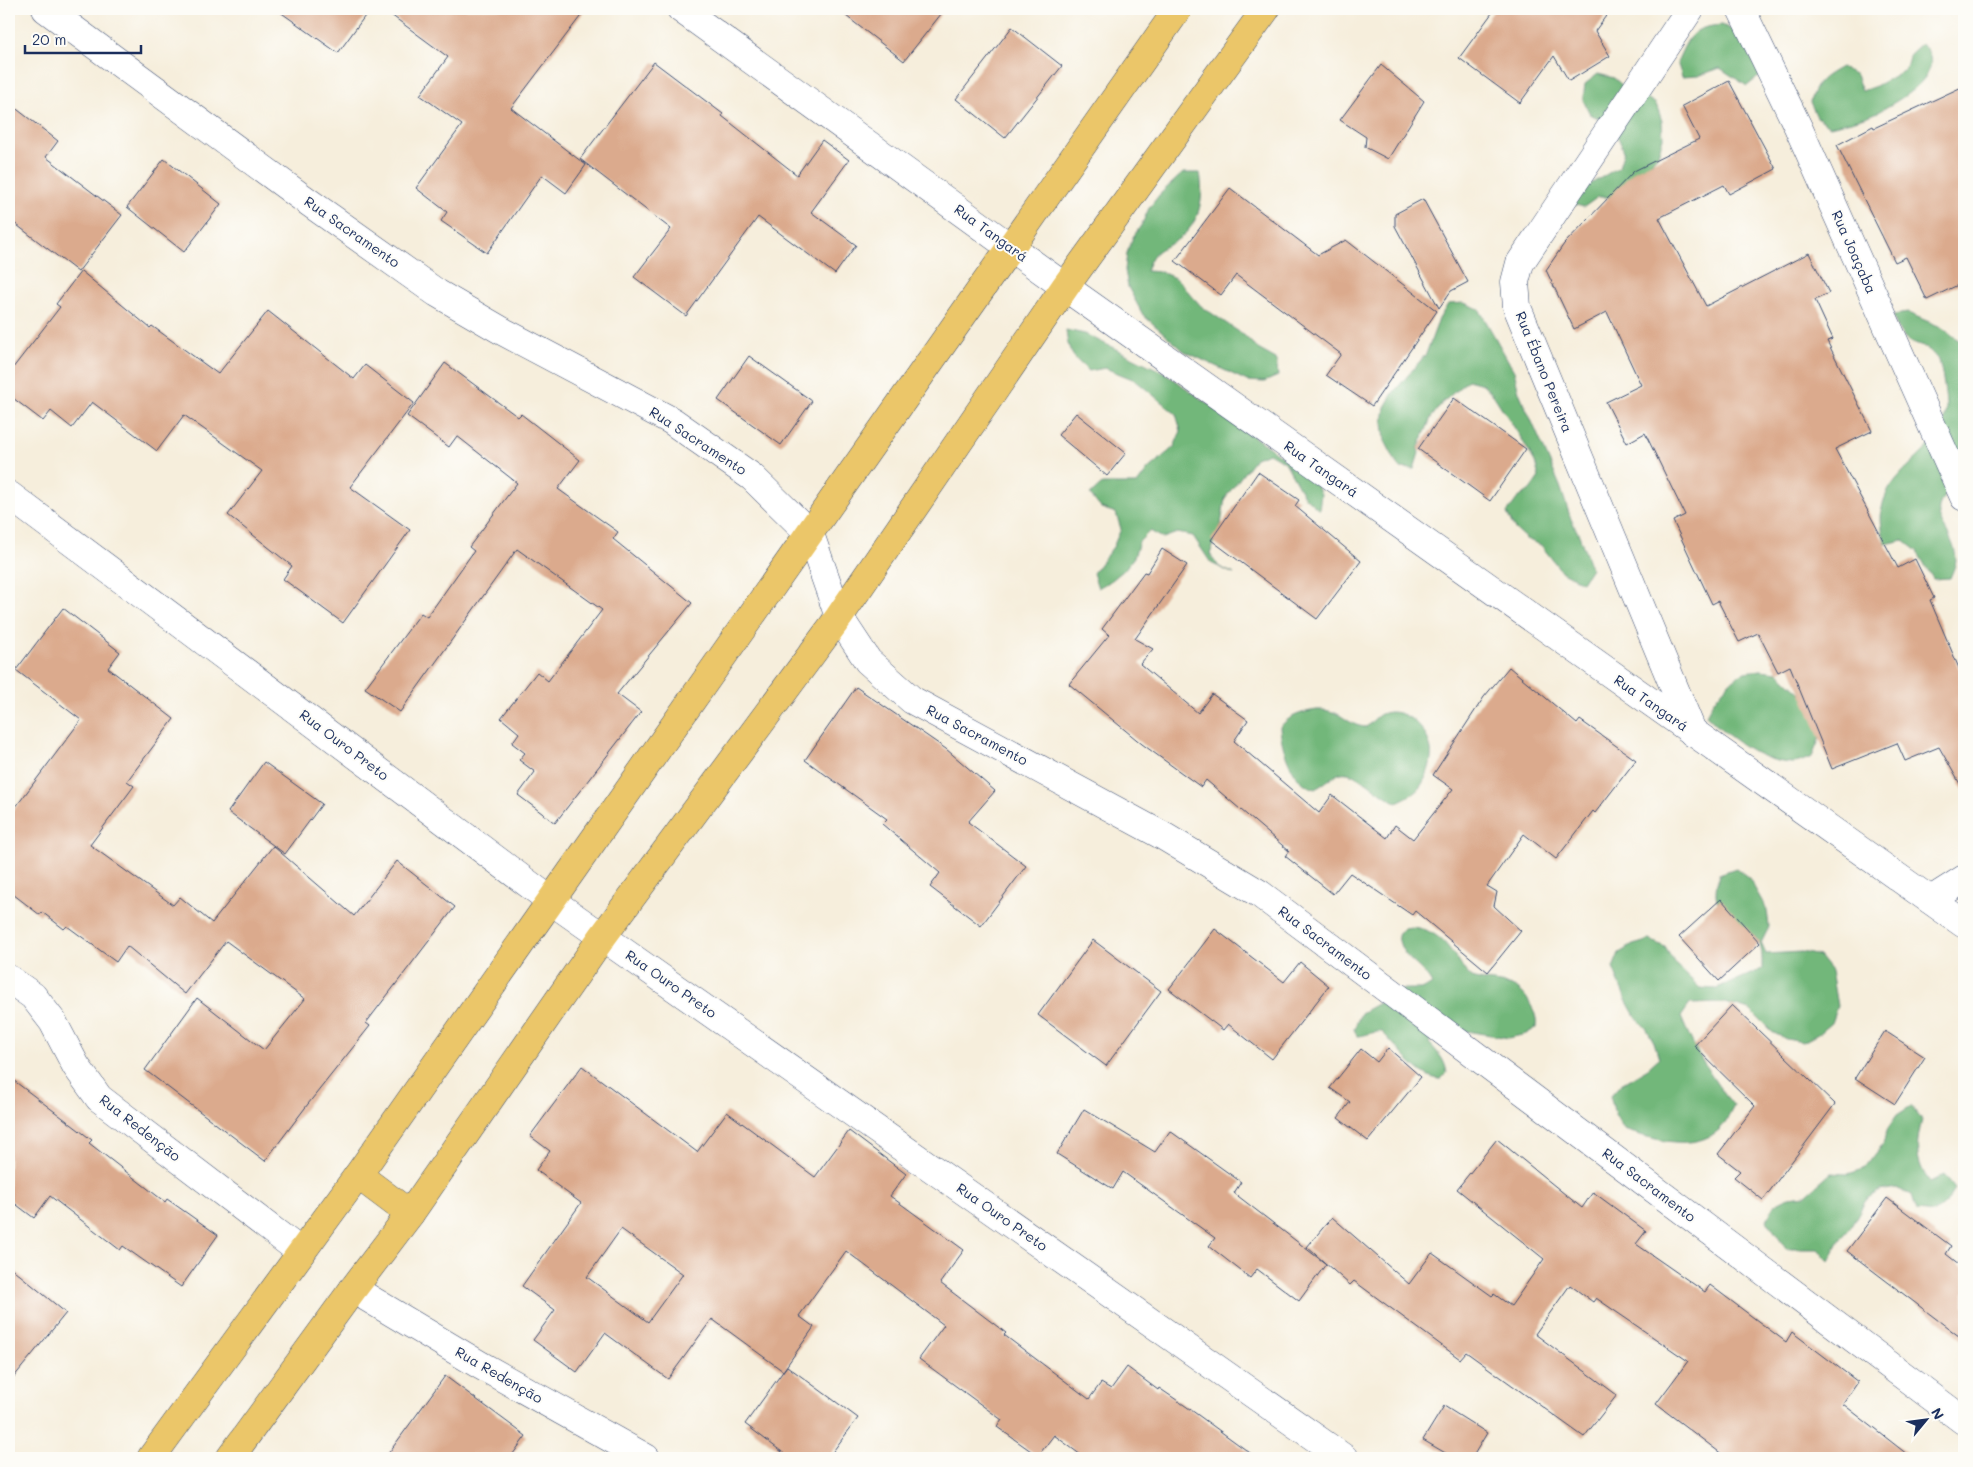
<svg xmlns="http://www.w3.org/2000/svg" width="1973" height="1467" viewBox="0 0 1973 1467" font-family="Mali,sans-serif">
<style>
.forest{fill:#72b77a;stroke:#46736c}
.building{fill:#dbaa8d;fill-rule:evenodd}
.lines{fill:none;stroke-linecap:round;stroke-linejoin:round}
.minor-casing{stroke:#3c4c71;stroke-width:29}
.major-casing{stroke:#3c4c71;stroke-width:29}
.minor{stroke:#fff;stroke-width:28}
.major{stroke:#ebc669;stroke-width:28}
.labels{text-anchor:middle;stroke-width:4;stroke-linejoin:round;paint-order:stroke}
.street-label{font-size:14px;fill:#1b2f5e;stroke:#fdfcf7}
</style>
<rect width="100%" height="100%" fill="#fdfcf7"/>
<filter id="ink" filterUnits="userSpaceOnUse"><feTurbulence type="fractalNoise" baseFrequency=".02" numOctaves="2"/><feDisplacementMap in="SourceGraphic" scale="10" xChannelSelector="R" yChannelSelector="G"/><feConvolveMatrix kernelMatrix="1 2 1 2 8 2 1 2 1" color-interpolation-filters="sRGB"/></filter>
<filter id="wash" filterUnits="userSpaceOnUse"><feTurbulence type="fractalNoise" baseFrequency=".0096" numOctaves="4" result="noise"/><feDisplacementMap in="SourceGraphic" scale="20" xChannelSelector="R" yChannelSelector="G"/><feGaussianBlur stdDeviation="1.12" result="paint"/><feColorMatrix in="noise" values="0 0 0 0 0 0 0 0 0 0 0 0 0 0 0 0 0 1.4 0 .05"/><feComposite in="paint" operator="in"/></filter>
<g filter="url(#wash)">
<rect width="100%" height="100%" fill="#f6eedc"/>
<g class="forest">
<path d="M1722 25 1737 32 1761 75 1747 86 1720 68 1698 76 1682 77 1677 62C1689 36 1691 27 1722 25Z"/>
<path d="M1922 43C1925 47 1929 52 1930 56 1937 81 1895 102 1878 112 1863 119 1846 122 1830 126L1817 117 1810 102C1815 82 1823 77 1841 67L1856 75 1862 91 1876 86 1905 70 1910 54Z"/>
<path d="M1598 74 1614 78 1626 89 1642 95 1656 104 1662 121 1663 138 1658 155 1647 168 1614 197H1598L1584 207 1568 203 1577 192 1619 167 1624 151 1616 133 1604 121 1590 114 1583 100 1585 84Z"/>
<path d="M1183 173H1200C1204 196 1201 221 1181 237 1162 252 1155 244 1146 271L1161 272 1177 279 1201 306 1245 336 1258 349 1276 359 1278 376 1264 382 1247 381 1184 351 1143 315 1128 287 1125 270 1127 253 1133 237 1142 224 1149 208 1160 194Z"/>
<path d="M1464 303 1479 309 1514 371 1519 392 1560 486 1571 519 1579 535 1591 568 1582 582 1562 572 1541 545 1526 539 1514 528 1507 513 1517 499 1530 490 1539 477 1535 462 1521 438 1494 396 1483 384 1468 380 1442 403 1431 418 1418 449 1419 453 1414 469 1399 468 1385 441 1383 423 1385 407 1393 393 1426 354 1439 319 1448 304Z"/>
<path d="M1908 313 1941 327 1964 344V375C1957 383 1959 394 1964 403V485L1954 484C1920 519 1953 524 1956 559 1956 565 1952 573 1950 578L1933 579 1917 551 1903 540 1886 544C1860 470 1946 462 1946 407 1946 397 1942 370 1939 361 1937 358 1932 353 1929 350 1925 347 1919 346 1915 344 1901 338 1897 328 1893 315Z"/>
<path d="M1066 330 1085 334 1165 373 1313 479 1321 494 1319 510 1304 496 1285 462 1269 453 1255 458 1225 498 1221 525 1210 554 1219 567 1234 574 1211 563 1193 536 1177 533 1163 538 1150 531 1139 542 1134 557 1124 570 1112 580 1098 588 1093 573 1113 547 1121 529 1116 513 1101 508 1090 495 1102 484H1137L1148 469 1174 447 1181 431 1176 414 1135 380 1105 368 1089 371C1072 357 1068 352 1066 330Z"/>
<path d="M1761 670 1778 672 1812 703 1821 724 1819 740 1812 757C1806 759 1799 763 1793 763 1761 763 1728 737 1706 715 1711 702 1731 677 1745 672 1749 671 1756 671 1761 670Z"/>
<path d="M1317 710C1343 709 1346 726 1366 727 1372 723 1376 715 1384 713 1406 707 1428 730 1431 750 1433 761 1426 779 1420 787 1415 794 1405 798 1397 802 1381 797 1355 766 1338 774 1330 778 1323 785 1315 789 1293 784 1281 748 1280 727 1290 715 1303 712 1317 710Z"/>
<path d="M1736 868 1749 878 1767 910 1769 927 1761 943 1766 954 1802 952 1819 956 1831 971 1837 1006 1831 1023 1818 1034 1803 1042 1786 1039 1772 1032 1750 1010 1725 1003 1690 1004 1681 1017C1694 1049 1712 1080 1734 1106 1730 1113 1726 1123 1720 1129 1694 1153 1653 1139 1624 1130L1615 1114 1610 1096 1621 1084 1648 1068 1659 1058 1654 1042 1646 1028 1635 1016 1626 1000 1613 968 1619 953 1633 945 1650 940 1665 947 1675 964 1700 988 1717 989 1762 969C1762 959 1763 946 1756 938 1753 935 1747 932 1743 929 1719 910 1711 905 1719 874Z"/>
<path d="M1412 927C1446 931 1451 955 1471 978 1493 985 1516 978 1529 1002 1535 1012 1537 1018 1536 1028L1526 1034 1509 1038 1454 1029 1434 1030 1429 1043C1438 1053 1445 1059 1447 1073L1441 1079C1419 1079 1397 1046 1382 1032 1372 1031 1366 1036 1357 1036L1354 1029 1361 1013 1404 989H1424L1432 984C1420 962 1401 961 1398 935L1404 928Z"/>
<path d="M1911 1106 1922 1120C1916 1144 1914 1161 1930 1182L1944 1175 1955 1189 1946 1203 1934 1213 1917 1211 1912 1195 1896 1188 1880 1191 1866 1200 1850 1228 1840 1240 1829 1261 1818 1249H1786L1767 1220 1775 1204 1789 1197 1806 1195 1831 1173 1848 1174 1864 1169 1883 1144 1888 1128 1897 1115Z"/>
</g>
<g id="blocks">
<g class="building">
<path d="M276 9H370L338 53Z"/>
<path d="M383 9H586L511 108 586 165 566 193 542 175 487 253 441 221 447 212 416 188 462 125 420 95 448 57Z"/>
<path d="M837 9H945L904 61Z"/>
<path d="M1495 9H1611L1595 31 1610 56 1569 81 1554 56 1520 103 1459 58Z"/>
<path d="M1012 27 1062 66 1005 138 956 99Z"/>
<path d="M654 62 723 114 722 116 797 175 822 140 849 160 811 212 856 245 835 274 758 217 686 316 634 277 671 229 580 159Z"/>
<path d="M1381 65 1424 101 1388 159 1365 147 1366 137 1340 120Z"/>
<path d="M1729 81 1776 169 1729 194 1724 185 1659 218 1706 306 1809 253 1829 293 1815 300 1833 339 1827 341 1872 431 1835 449 1898 568 1915 559 1934 598 1930 600 1964 680V791L1939 747 1905 761 1897 743 1832 769 1790 666 1778 672 1758 633 1739 642 1718 601 1712 604 1673 521 1685 515 1645 433 1627 443 1606 402 1641 385 1607 312 1574 329 1546 270 1564 244 1634 171 1699 139 1682 106Z"/>
<path d="M1964 86V282L1927 300 1906 257 1895 262 1837 145 1873 126 1874 128Z"/>
<path d="M9 103 58 141 46 157 122 215 78 272 9 219Z"/>
<path d="M164 159 221 204 184 252 127 207Z"/>
<path d="M1230 188 1318 255 1346 240 1437 311 1372 406 1326 375 1341 354 1236 275 1221 295 1175 261Z"/>
<path d="M1423 199 1468 282 1451 291 1439 308 1395 226V214Z"/>
<path d="M81 271 150 328 152 326 218 374 268 311 354 379 365 365 414 403 350 487 410 530 343 623 283 579 292 566 228 515 262 471 184 415 157 451 92 402 72 428 51 411 43 421 9 395V373L60 307 56 304Z"/>
<path d="M749 356 812 401 781 445 718 400Z"/>
<path d="M445 363 518 417 521 414 580 460 558 489 618 532 613 539 692 603 617 694 641 712 555 823 518 795 535 772 519 760 525 753 512 743 519 733 501 718 537 672 548 681 602 610 517 549 400 712 365 688 421 613 427 617 474 551 469 547 517 483 457 436 449 447 407 416Z"/>
<path d="M1454 398 1526 449 1490 501 1418 449Z"/>
<path d="M1076 413 1126 453 1107 476 1058 435Z"/>
<path d="M1258 472 1299 500 1295 506 1361 561 1317 619 1211 540Z"/>
<path d="M1162 549 1187 565 1135 639 1153 649 1140 664 1198 713 1212 694 1248 720 1234 741 1319 813 1332 795 1387 838 1395 825 1413 839 1453 789 1433 775 1484 697 1509 667 1577 724 1580 720 1636 760 1595 813 1593 811 1556 859 1524 834 1487 886 1497 892 1494 906 1521 931 1488 972 1415 911 1412 915 1350 873 1333 894 1285 856 1289 851 1206 780 1201 787 1142 744 1069 684 1109 635 1102 629 1144 572 1147 573Z"/>
<path d="M63 608 120 652 108 668 174 719 127 781 134 786 90 845 173 905 180 897 212 923 273 846 354 916 397 861 455 907 366 1023 370 1026 308 1104 265 1161 145 1070 197 998 264 1050 305 999 226 941 185 994 127 946 116 962 67 926 64 929 42 912 40 915 9 891V816L81 720 16 670Z"/>
<path d="M856 687 946 749 995 791 968 822 1026 866 981 926 930 887 940 873 882 824 887 819 805 760Z"/>
<path d="M264 762 322 804 285 854 228 812Z"/>
<path d="M1721 899 1760 943 1719 981 1679 937Z"/>
<path d="M1215 929 1284 982 1300 962 1329 986 1272 1059 1228 1024 1223 1030 1169 989Z"/>
<path d="M1093 940 1161 991 1106 1066 1038 1015Z"/>
<path d="M1732 1005 1835 1104 1763 1200 1734 1177 1740 1171 1718 1154 1755 1106 1694 1046Z"/>
<path d="M1885 1031 1925 1057 1895 1104 1855 1078Z"/>
<path d="M1388 1048 1421 1077 1368 1141 1338 1118 1350 1102 1330 1088 1361 1049 1377 1062Z"/>
<path d="M582 1066 697 1152 727 1112 815 1177 849 1131 906 1174 890 1196 964 1250 940 1283 1006 1333 1004 1335 1089 1399 1101 1383 1111 1389 1127 1367 1158 1390 1159 1388 1187 1407 1257 1458H1085L1054 1435 1038 1456 997 1427 1002 1420 919 1359 944 1325 846 1251 799 1316 814 1327 783 1371 712 1319 668 1379 605 1333 577 1372 533 1340 555 1310 522 1286 581 1203 536 1170 550 1151 530 1136ZM621 1229 683 1274 648 1322 587 1277Z"/>
<path d="M9 1077 92 1140 89 1143 165 1202 167 1199 218 1235 181 1287 123 1246 120 1250 50 1196 34 1218 9 1199Z"/>
<path d="M1084 1109 1155 1152 1170 1131 1241 1182 1234 1193 1326 1264 1299 1301 1257 1269 1250 1278 1209 1246 1215 1238 1123 1172 1113 1189 1057 1154Z"/>
<path d="M1497 1139 1582 1208 1593 1192 1646 1231 1636 1244 1705 1292 1710 1285 1786 1342 1792 1332 1858 1382 1843 1404 1912 1458H1727L1656 1404 1688 1361 1596 1298 1593 1302 1570 1285 1535 1334 1617 1395 1584 1437 1466 1352 1460 1359 1354 1281 1350 1285 1307 1247 1332 1217 1409 1284 1432 1253 1492 1296 1494 1294 1511 1306 1544 1259 1457 1189Z"/>
<path d="M1887 1198 1951 1246 1946 1254 1964 1268V1340L1847 1251Z"/>
<path d="M9 1266 66 1313 9 1383Z"/>
<path d="M787 1366 858 1418 828 1458H790L745 1424Z"/>
<path d="M445 1376 526 1436 510 1458H385Z"/>
<path d="M1444 1406 1487 1433 1472 1458H1454L1423 1440Z"/>
</g>
</g>
</g>
<g filter="url(#ink)">
<use href="#blocks" fill-opacity="0" stroke="#3c4c71" stroke-width="1"/>
<g class="lines">
<g class="minor-casing">
<g id="minor">
<path d="M46 9 300 196 437 293 504 332 672 421 752 477 810 534 839 617 868 661 912 700 1165 837 1260 894 1964 1421"/>
<path d="M681 9 1065 287 1964 924"/>
<path d="M1690 9 1520 263 1515 282 1517 307 1693 733"/>
<path d="M1741 9 1798 127 1964 497"/>
<path d="M9 495 550 900 1344 1458"/>
<path d="M1931 900 1964 879"/>
<path d="M9 979 33 996 53 1022 76 1066 99 1098 301 1252"/>
<path d="M353 1289 480 1365 646 1458"/>
</g>
</g>
<g class="major-casing">
<g id="major">
<path d="M358 1175 410 1214"/>
<path d="M151 1458 358 1175 1178 9"/>
<path d="M230 1458 353 1289 410 1214 603 936 839 617 1065 287 1266 9"/>
</g>
</g>
<use href="#minor" class="minor"/>
<use href="#major" class="major"/>
</g>
</g>
<g class="labels">
<g class="street-label">
<text transform="translate(352 232) rotate(35)" y="5">Rua Sacramento</text>
<text transform="translate(991 233) rotate(36)" y="5">Rua Tangará</text>
<text transform="translate(1854 252) rotate(66)" y="5">Rua Joaçaba</text>
<text transform="translate(1544 372) rotate(68)" y="5">Rua Ébano Pereira</text>
<text transform="translate(698 441) rotate(33)" y="5">Rua Sacramento</text>
<text transform="translate(1321 469) rotate(35)" y="5">Rua Tangará</text>
<text transform="translate(1651 703) rotate(35)" y="5">Rua Tangará</text>
<text transform="translate(977 735) rotate(28)" y="5">Rua Sacramento</text>
<text transform="translate(344 745) rotate(37)" y="5">Rua Ouro Preto</text>
<text transform="translate(1325 943) rotate(37)" y="5">Rua Sacramento</text>
<text transform="translate(671 984) rotate(35)" y="5">Rua Ouro Preto</text>
<text transform="translate(140 1128) rotate(38)" y="5">Rua Redenção</text>
<text transform="translate(1649 1185) rotate(37)" y="5">Rua Sacramento</text>
<text transform="translate(1002 1217) rotate(35)" y="5">Rua Ouro Preto</text>
<text transform="translate(499 1375) rotate(30)" y="5">Rua Redenção</text>
</g>
</g>
<rect width="1973" height="1467" fill="none" stroke="#fdfcf7" stroke-width="30"/>
<g transform="translate(1926 1420) rotate(61)" stroke="#fdfcf7" stroke-width="4" paint-order="stroke">
<path d="M0-4L9 19L0 12L-9 19Z" fill="#1b2f5e"/>
<text y="-8" font-size="14" font-weight="bold" text-anchor="middle" fill="#1b2f5e">N</text>
</g>
<path d="M25 45v8h116v-8" fill="none" stroke="#1b2f5e" stroke-width="2.5"/>
<text x="32" y="45" font-size="15" fill="#1b2f5e" stroke="#fdfcf7" stroke-width="4" paint-order="stroke">20 m</text>
</svg>
